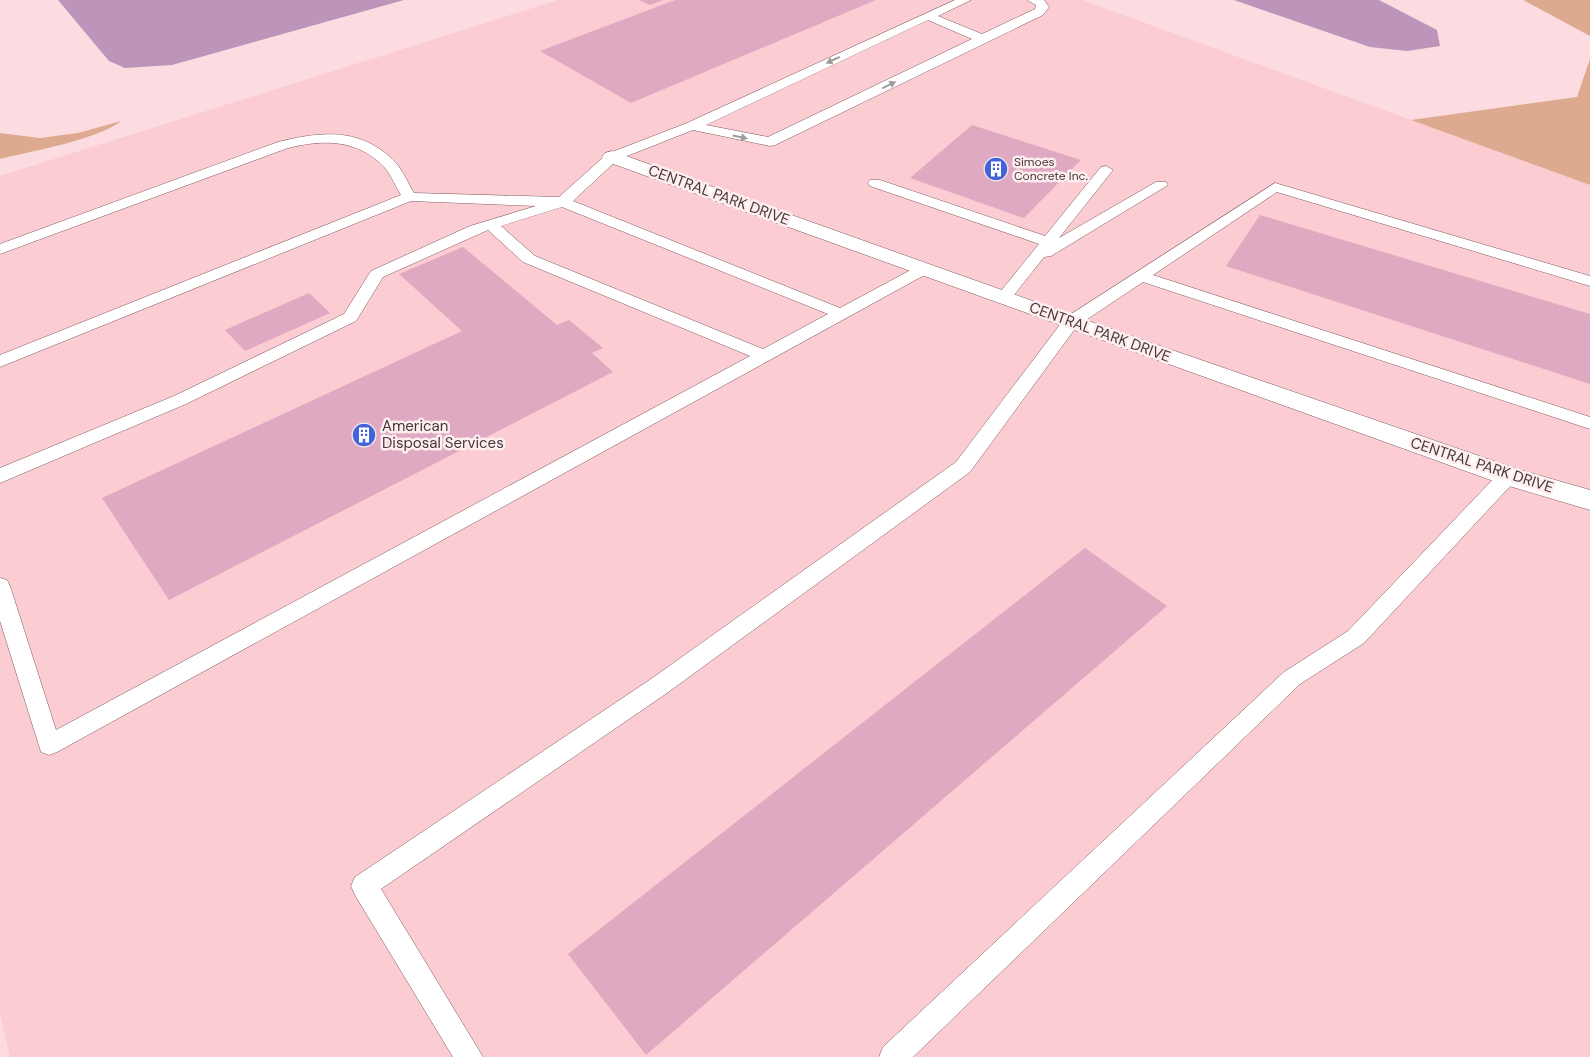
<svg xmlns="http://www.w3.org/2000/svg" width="1590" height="1057" viewBox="0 0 1590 1057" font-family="'DM Sans',sans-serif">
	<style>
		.built { fill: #fbccd2 }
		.forest { fill: #ddaa8f }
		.water { fill: #bd94ba }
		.building { fill: #dfa9c2 }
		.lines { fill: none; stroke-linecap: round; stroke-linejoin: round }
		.lane-casing { stroke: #7c5b60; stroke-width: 1 }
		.street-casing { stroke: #7c5b60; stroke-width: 1 }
		.lane { fill: #fff; fill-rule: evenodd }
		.street { fill: #fff; fill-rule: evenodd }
		.oneway { fill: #a29b9c }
		.labels { text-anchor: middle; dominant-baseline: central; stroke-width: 5; stroke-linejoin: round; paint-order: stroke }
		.far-poi-label { font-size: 12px; fill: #463739; stroke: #feeef0; text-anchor: start }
		.street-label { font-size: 15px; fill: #463739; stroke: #feeef0 }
		.poi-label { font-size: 15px; fill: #463739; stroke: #feeef0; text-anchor: start }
	</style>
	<rect width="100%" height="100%" fill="#fcdce0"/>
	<!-- built -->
	<path class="built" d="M558,0H1082L1590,185V1057H10L0,1013V176Z"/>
	<!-- forest -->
	<path class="forest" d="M1523,0H1590V36Z
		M1590,59V185L1411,120L1577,97Z
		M121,121C97,140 32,151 0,159V133L40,138L78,133Z"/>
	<!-- water -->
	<path class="water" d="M58,0H404L172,65L125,68L109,61Z
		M1234,0H1379L1437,30L1440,46L1407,51L1370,47Z"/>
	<!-- building -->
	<path class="building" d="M639,0H663L650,5Z
		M675,0H876L631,103L540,51Z
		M972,125L1081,160L1024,218L910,178Z
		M1260,215L1590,314V384L1226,266Z
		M463,247L557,325L569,320L603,348L592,353L613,372L169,600L102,498L462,331L399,274Z
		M309,293L330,313L245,351L225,330Z
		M1085,548L1167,606L646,1055L568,954Z"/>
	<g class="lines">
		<!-- lane casing -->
		<g class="lane-casing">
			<path id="lane" d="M955,0H971L938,16L982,34L1035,9L1036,5L1027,0H1044L1049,7L1043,15L775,145L770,146L693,130L617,160L573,201L840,308L918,266H930L932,269L930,272L57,752L49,755L41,752L0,621V578L7,580L10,586L56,730L750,356L523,262L488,230L383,277L356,321L186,404L0,483V468L174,396L344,314L371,271L470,226L536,206L411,201L0,367V355L401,195C396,187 391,175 385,168C358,139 324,139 288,148L0,254V244L278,142C322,131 362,127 396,163C403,171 408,183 414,193L559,197L607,154L687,123ZM928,20L972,39L768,137L706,125ZM562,207L828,314L763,349L535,256L501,226Z
				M1106,166L1113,170L1059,238L1156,182H1166L1168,185L1051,256L1044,257L1010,300L1004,302L996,297L1039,244L870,186L868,183L870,180H880L1045,236L1101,167Z
				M1275,183L1590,276V286L1277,192L1153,275L1590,417V429L1143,282L1077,326L970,472L667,693L381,889L483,1057H453L355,895L351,886L355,877L651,679L956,462L1065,318Z
				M1508,469L1515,471L1518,476L1515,481L1364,643L1300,684L913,1057H879L883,1047L1284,672L1348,631L1501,471Z"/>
		</g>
		<!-- street casing -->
		<g class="street-casing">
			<path id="street" d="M612,151L1114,330L1517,469L1590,490V510L1499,483L605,161L602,157L605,153Z"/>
		</g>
		<!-- lane -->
		<use href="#lane" class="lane"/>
		<!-- street -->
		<use href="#street" class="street"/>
	</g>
	<!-- one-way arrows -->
	<defs><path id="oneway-solid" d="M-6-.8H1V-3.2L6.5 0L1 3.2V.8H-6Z" transform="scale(1.25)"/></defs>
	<g class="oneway">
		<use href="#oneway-solid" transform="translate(833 60) rotate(155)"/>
		<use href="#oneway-solid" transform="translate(889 85) rotate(-26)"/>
		<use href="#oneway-solid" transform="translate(740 137) rotate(12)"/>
	</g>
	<!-- icons -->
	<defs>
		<g id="building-disc" transform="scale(1.25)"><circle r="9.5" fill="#4463d6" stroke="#feeef0"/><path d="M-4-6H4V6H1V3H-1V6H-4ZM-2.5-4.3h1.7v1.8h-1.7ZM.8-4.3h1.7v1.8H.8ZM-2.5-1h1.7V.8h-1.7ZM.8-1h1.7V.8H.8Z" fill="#fff"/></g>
	</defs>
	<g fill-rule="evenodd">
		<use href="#building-disc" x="996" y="169"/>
		<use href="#building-disc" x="364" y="435"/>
	</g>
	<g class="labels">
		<!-- far-poi labels -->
		<g class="far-poi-label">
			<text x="1014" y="162">Simoes<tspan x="1014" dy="14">Concrete Inc.</tspan></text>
		</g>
		<!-- street labels -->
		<g class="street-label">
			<text transform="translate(719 195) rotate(20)">CENTRAL PARK DRIVE</text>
			<text transform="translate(1100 332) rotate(20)">CENTRAL PARK DRIVE</text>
			<text transform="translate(1482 465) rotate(18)">CENTRAL PARK DRIVE</text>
		</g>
		<!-- poi labels -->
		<g class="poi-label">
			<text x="382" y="426">American<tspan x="382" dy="17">Disposal Services</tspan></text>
		</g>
	</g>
</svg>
